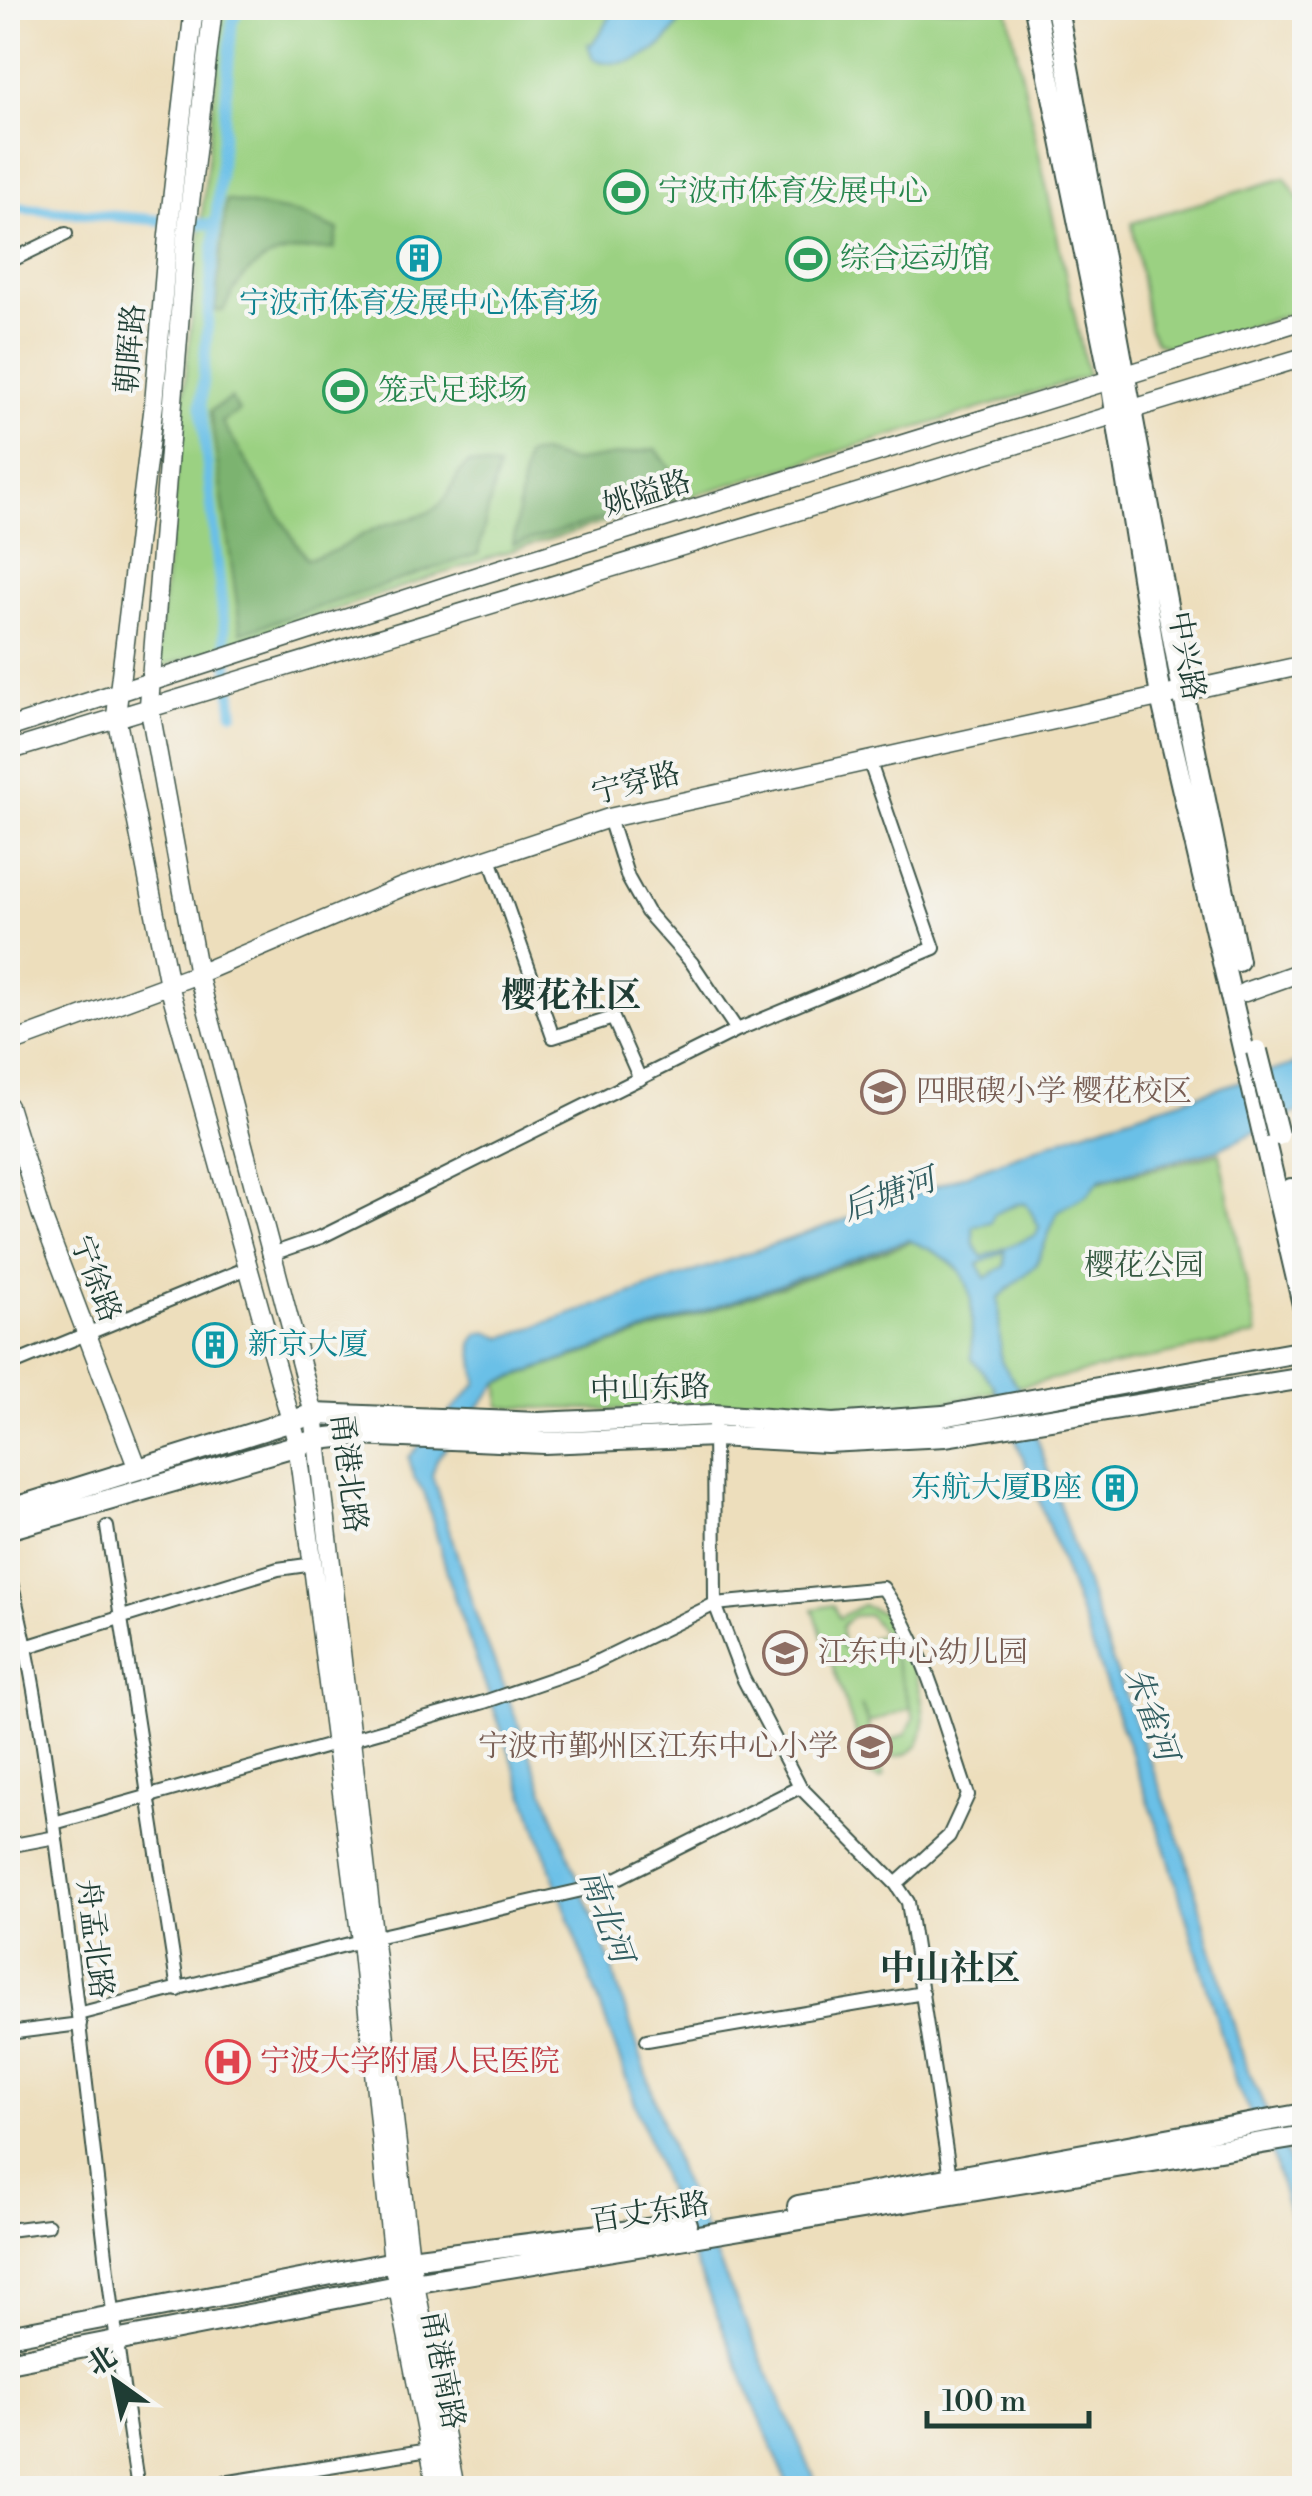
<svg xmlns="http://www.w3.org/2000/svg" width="1312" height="2496" viewBox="0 0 1312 2496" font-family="'Libre Bodoni','Noto Serif SC',serif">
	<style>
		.green { fill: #9bd182; stroke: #5d875b; stroke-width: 2.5; fill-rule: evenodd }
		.forest { fill: #7cb370; stroke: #4e7852; stroke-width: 2.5 }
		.water { fill: #6bc0e7; stroke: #457e8e; stroke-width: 2.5; fill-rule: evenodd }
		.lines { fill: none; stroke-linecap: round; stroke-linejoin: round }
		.canal { stroke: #6bc0e7; stroke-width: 11 }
		.street-casing { stroke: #3e5548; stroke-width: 16 }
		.secondary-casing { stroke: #3e5548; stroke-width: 21 }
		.primary-casing { stroke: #3e5548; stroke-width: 24 }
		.street { stroke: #fff; stroke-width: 12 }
		.secondary { stroke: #fff; stroke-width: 18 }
		.primary { stroke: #fff; stroke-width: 20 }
		.primary-bridge-casing { stroke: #3e5548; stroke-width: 24; stroke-linecap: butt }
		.primary-bridge { stroke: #fff; stroke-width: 20 }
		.labels { text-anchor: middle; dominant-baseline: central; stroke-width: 8; stroke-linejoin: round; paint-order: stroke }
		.leisure-label { font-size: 30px; fill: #27864d; stroke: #f6f6f2; text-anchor: start }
		.culture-label { font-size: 30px; fill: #0d838f; stroke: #f6f6f2 }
		.street-label { font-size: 30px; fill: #1f3d34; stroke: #f6f6f2 }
		.education-label { font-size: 30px; fill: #785e54; stroke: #f6f6f2; text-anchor: start }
		.park-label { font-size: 30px; fill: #385b44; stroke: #f6f6f2 }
		.health-label { font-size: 30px; fill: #be3a42; stroke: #f6f6f2; text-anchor: start }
		.water-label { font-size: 32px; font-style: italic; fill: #325e61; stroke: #f6f6f2 }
		.quarter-label { font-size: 35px; font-weight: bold; fill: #1f3d34; stroke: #f6f6f2 }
	</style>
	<rect width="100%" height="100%" fill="#f6f6f2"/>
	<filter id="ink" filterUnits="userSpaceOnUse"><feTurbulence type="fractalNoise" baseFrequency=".01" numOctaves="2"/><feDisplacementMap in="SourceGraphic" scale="20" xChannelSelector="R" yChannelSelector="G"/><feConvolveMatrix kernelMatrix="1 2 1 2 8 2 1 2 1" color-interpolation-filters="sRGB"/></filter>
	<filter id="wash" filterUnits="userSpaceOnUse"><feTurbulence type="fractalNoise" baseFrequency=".0048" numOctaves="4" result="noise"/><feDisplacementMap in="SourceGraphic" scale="40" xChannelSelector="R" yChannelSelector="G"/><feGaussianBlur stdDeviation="2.25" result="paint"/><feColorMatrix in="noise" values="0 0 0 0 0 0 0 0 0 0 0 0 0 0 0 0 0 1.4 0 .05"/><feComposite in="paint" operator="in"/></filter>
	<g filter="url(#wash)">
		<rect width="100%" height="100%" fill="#eddebc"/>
		<!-- green -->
		<path class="green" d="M223,8H1007L1088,376L507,552L156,669Z
			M1285,178L1304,206V310L1174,350L1156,342L1149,328L1132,223Z
			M1220,1153L1257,1335L937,1404L845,1415L500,1407L499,1383L897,1247L999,1206Z
			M833,1605L839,1618L862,1605L890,1616C911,1650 960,1772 877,1755L884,1776L880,1779L870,1775L813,1609ZM869,1615L884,1634L842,1648V1626L853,1616ZM893,1656L914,1718L906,1734L885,1742L870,1731L861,1705L869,1723L910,1708Z"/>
		<!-- forest -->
		<path class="forest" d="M226,200L300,214L338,230L334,249C277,249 249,255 223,311H215Z
			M231,398L239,411L222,422L306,559C346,552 355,534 385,525C404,519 421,519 437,507C453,495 453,474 469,463L498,468L478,554L241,633L210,411Z
			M656,449L689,494L513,545L526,455L541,453L571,462Z"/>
		<!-- water -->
		<path class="water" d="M616,8H657L679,23C661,54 628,71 593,59L588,44H592Z
			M1304,1061V1109L1217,1150L1100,1179L1088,1194L1058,1211L1036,1265L998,1298L1001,1361L1023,1396L1107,1647L1184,1852L1245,2063L1289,2161L1304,2233V2261L1272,2155L1237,2087L1165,1847L1030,1475L993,1384L972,1359C970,1291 983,1269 908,1240L499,1382L437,1459L432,1475L476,1615L607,1954L679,2172L819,2488H789L671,2203L457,1606L424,1492L413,1476L409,1457L477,1383L472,1343L478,1334L488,1332L502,1338L836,1223L1080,1132ZM1019,1203H1026L1039,1227L1036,1235L983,1257L974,1245L973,1226L991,1222L994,1214ZM1005,1251V1266L986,1278L978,1264Z"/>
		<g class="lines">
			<!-- canal -->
			<path class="canal" d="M8,207L215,225
				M233,712L201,405L232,23L239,8"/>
		</g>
	</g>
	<g filter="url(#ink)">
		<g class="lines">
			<!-- street casing -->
			<g class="street-casing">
				<path id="street" d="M8,262L66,234
					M489,856L553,1037L613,1018L640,1079
					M737,1030L934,948L869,760
					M269,1255L321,1237L737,1030L692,963L647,912L628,878L609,818
					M8,1366L245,1269
					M714,1415L715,1604L743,1678L800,1787L896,1884L908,1902L950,2177
					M107,1527L178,1990
					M8,1571C37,1678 49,1789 64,1900C89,2096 107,2293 138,2488
					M29,1646L278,1569L314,1564
					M54,1823L484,1702L586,1667L715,1604L883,1588C927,1651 943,1724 968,1795L949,1836L896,1884
					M8,1846L56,1837
					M78,2014L376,1937L604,1885L800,1787
					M8,2033L80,2024
					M647,2040L923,1993
					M8,2230L48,2225
					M192,2488L435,2449"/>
			</g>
			<!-- secondary casing -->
			<g class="secondary-casing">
				<path id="secondary" d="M194,8L168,235L154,404L116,716L169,985L297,1442L361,1941L393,2262L437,2488
					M213,8L186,237L149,705L198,974L314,1414L410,2259L455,2488
					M8,728L496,570L1304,320
					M8,751L1304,357
					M1245,992L1304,971
					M8,1044L198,974L402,887L609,818L1304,665
					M8,1106L42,1216L138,1469"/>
			</g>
			<!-- primary casing -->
			<g class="primary-casing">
				<path id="primary" d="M1035,8L1111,381L1161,697L1304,1309
					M1057,8L1183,692L1238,961
					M1291,1189L1304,1245
					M8,1510L314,1414L538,1423L714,1415L833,1424L943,1416L1304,1351
					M8,1529L319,1439L357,1435L544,1443L715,1436L827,1442L946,1436L1304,1378
					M798,2206L1304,2114
					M8,2336L410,2259L686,2224
					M8,2362L413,2283L1304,2136"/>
			</g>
			<!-- street -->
			<use href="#street" class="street"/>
			<!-- secondary -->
			<use href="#secondary" class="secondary"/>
			<!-- primary -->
			<use href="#primary" class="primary"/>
			<!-- primary-bridge casing -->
			<g class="primary-bridge-casing">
				<path id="primary-bridge" d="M1257,1051L1278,1135"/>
			</g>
			<!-- primary-bridge -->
			<use href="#primary-bridge" class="primary-bridge"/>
		</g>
	</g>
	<!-- icons -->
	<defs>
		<g id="stadium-ring" transform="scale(2.25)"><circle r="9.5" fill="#f6f6f2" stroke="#2e9e5b" stroke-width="1.5"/><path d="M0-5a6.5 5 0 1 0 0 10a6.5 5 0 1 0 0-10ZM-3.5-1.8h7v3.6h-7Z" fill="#2e9e5b"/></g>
		<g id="building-ring" transform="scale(2.25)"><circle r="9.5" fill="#f6f6f2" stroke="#0f9aa8" stroke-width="1.5"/><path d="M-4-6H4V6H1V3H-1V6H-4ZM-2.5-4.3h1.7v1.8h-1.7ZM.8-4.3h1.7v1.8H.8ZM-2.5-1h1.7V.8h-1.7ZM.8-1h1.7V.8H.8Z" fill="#0f9aa8"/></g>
		<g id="school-ring" transform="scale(2.25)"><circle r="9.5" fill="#f6f6f2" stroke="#8d6e63" stroke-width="1.5"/><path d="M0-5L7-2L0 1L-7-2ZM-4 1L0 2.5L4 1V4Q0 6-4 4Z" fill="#8d6e63"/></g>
		<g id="hospital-ring" transform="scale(2.25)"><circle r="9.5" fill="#f6f6f2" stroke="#e0444e" stroke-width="1.5"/><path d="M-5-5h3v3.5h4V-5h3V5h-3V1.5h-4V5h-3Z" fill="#e0444e"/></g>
	</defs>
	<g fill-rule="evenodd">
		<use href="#stadium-ring" x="626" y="192"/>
		<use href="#building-ring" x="419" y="258"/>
		<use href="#stadium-ring" x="808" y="259"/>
		<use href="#stadium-ring" x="345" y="391"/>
		<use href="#school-ring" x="883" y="1092"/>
		<use href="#building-ring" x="215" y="1345"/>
		<use href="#building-ring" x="1115" y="1488"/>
		<use href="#school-ring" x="785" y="1653"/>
		<use href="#school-ring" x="870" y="1747"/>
		<use href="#hospital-ring" x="228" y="2062"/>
	</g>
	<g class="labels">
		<!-- leisure labels -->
		<g class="leisure-label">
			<text x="658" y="192">宁波市体育发展中心</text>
			<text x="840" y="259">综合运动馆</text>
			<text x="378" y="391">笼式足球场</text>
		</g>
		<!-- culture labels -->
		<g class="culture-label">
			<text x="419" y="304">宁波市体育发展中心体育场</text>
			<text x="248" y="1345" text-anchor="start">新京大厦</text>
			<text x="1082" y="1488" text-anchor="end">东航大厦B座</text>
		</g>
		<!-- street labels -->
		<g class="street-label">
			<text transform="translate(131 349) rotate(-85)">朝晖路</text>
			<text transform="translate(647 494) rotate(-17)">姚隘路</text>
			<text transform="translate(1186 656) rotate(80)">中兴路</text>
			<text transform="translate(636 784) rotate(-14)">宁穿路</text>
			<text transform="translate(95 1279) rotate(69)">宁徐路</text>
			<text transform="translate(650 1389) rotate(-2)">中山东路</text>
			<text transform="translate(348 1473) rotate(83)">甬港北路</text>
			<text transform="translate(94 1939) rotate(83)">舟孟北路</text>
			<text transform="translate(650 2213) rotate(-9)">百丈东路</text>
			<text transform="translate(442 2370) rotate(79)">甬港南路</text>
		</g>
		<!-- education labels -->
		<g class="education-label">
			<text x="916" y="1092">四眼碶小学 樱花校区</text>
			<text x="818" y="1653">江东中心幼儿园</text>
			<text x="838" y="1747" text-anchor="end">宁波市鄞州区江东中心小学</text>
		</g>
		<!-- park labels -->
		<g class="park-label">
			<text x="1144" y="1266">樱花公园</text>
		</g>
		<!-- health labels -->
		<g class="health-label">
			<text x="260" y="2062">宁波大学附属人民医院</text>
		</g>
		<!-- water labels -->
		<g class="water-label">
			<text transform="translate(889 1195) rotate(-20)">后塘河</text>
			<text transform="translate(1151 1714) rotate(70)">朱雀河</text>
			<text transform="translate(606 1916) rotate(70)">南北河</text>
		</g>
		<!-- quarter labels -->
		<g class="quarter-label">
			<text x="571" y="996">樱花社区</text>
			<text x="950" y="1969">中山社区</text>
		</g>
	</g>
	<!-- margin -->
	<rect width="1312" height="2496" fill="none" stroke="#f6f6f2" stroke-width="40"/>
	<!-- north arrow -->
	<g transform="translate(115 2381) rotate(327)" stroke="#f6f6f2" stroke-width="8" paint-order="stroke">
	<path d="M0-8L18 38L0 25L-18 38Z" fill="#1f3d34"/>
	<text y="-15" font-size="28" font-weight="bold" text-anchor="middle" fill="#1f3d34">北</text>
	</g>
	<!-- scale -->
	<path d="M927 2411v15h162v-15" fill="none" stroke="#1f3d34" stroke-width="5"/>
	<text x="942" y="2411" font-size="30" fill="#1f3d34" stroke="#f6f6f2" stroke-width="8" paint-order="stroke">100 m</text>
</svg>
